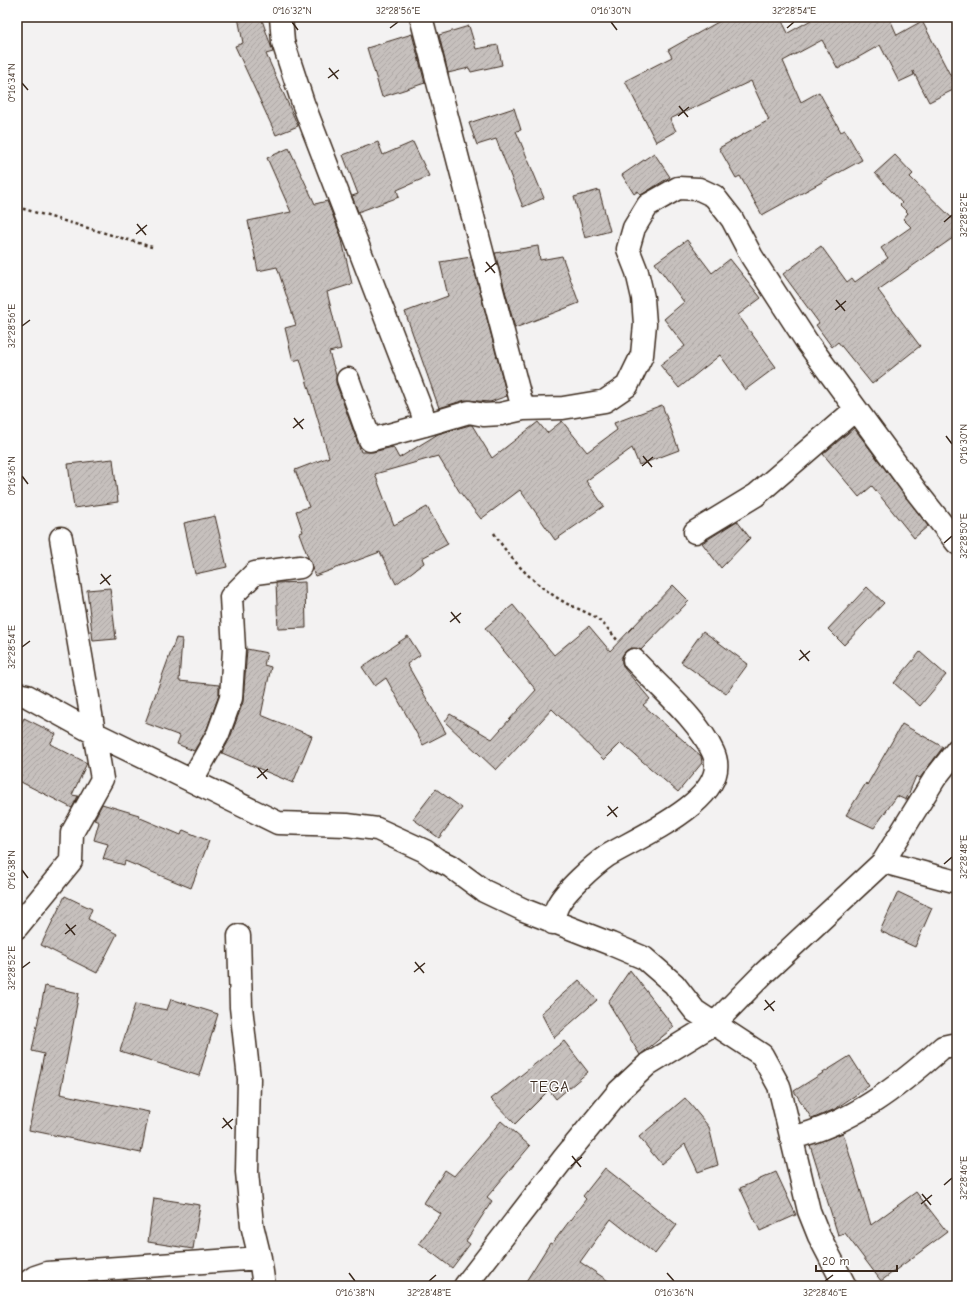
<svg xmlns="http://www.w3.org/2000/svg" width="974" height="1303" viewBox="0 0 974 1303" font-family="'Comic Neue',sans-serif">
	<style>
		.building { fill: url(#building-hatch); stroke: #3b2a1e }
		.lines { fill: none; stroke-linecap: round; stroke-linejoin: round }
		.minor-casing { stroke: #3b2a1e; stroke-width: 25 }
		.path { stroke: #3b2a1e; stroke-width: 2.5; stroke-dasharray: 3 3; stroke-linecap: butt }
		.minor { stroke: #fff; stroke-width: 22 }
		.ticks { fill: none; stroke: #3b2a1e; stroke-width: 1.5 }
		.labels { text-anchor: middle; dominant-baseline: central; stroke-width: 3; stroke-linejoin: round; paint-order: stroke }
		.quarter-label { font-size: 15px; letter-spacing: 1px; fill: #3b2a1e; stroke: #fff }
		.neatline { fill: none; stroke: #3b2a1e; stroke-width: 1.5 }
		.ticks-label { font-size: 10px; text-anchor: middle; fill: #3b2a1e }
	</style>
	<defs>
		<pattern id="building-hatch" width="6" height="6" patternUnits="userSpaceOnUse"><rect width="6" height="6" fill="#c6c0bd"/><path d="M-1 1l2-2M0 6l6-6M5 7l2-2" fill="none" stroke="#aba5a2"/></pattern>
	</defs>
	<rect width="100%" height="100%" fill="#f3f2f2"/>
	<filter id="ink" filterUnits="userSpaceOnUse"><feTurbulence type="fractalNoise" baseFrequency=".025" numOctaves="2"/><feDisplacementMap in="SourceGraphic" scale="8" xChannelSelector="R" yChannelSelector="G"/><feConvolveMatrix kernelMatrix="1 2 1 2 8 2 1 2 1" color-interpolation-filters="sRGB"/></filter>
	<g filter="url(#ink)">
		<!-- building -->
		<path class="building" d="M238,17H261L273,52L266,54L298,126L276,135L235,46L243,43Z
			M727,17H780L788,33L811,20L809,17H889L897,35L922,21L957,88L929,102L913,71L914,75L899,82L880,45L838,69L822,40L783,61L801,102L819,92L841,132L845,130L862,160L762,215L740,176L736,178L719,148L769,120L751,81L670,119L676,131L656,142L625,81L672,57L668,50Z
			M469,26L476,49L498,45L502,65L471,72L469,68L448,73L439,35Z
			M412,34L425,83L382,97L367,48Z
			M514,108L521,130L516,131L544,198L523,207L496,139L477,145L469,123Z
			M378,142L383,155L413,142L429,176L397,190L399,197L358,212L352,196L358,194L343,155Z
			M289,148L315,204L327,201L341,236L352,284L327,292L341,349L329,352L336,375V383L361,452H373L393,447L399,458L438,434L470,425H472L492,458L538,422L547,433L562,421L587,452L617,430L614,423L662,405L679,450L639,465L632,448L586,481L604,506L555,540L520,490L481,519L459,491L438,456L375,474L394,525L427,507L448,544L422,558L424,563L396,584L380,552L315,576L299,533L303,532L296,511L309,507L295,470L329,457L300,359L293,361L285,328L296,325L277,267L258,271L248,221L291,212L267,158Z
			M654,153L670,177L641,195L638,191L634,194L622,175Z
			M895,155L913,174L910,177L957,223V235L878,290L920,346L872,384L838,342L832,347L816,325L819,323L783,274L821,246L847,282L852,278L855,282L888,258L881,248L911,227L903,219L908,213L900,205L902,203L875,173Z
			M599,190L610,231L585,238L574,197Z
			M687,240L712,273L730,259L761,298L738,315L776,367L745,390L720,355L679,388L660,365L685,346L664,319L684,302L655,263Z
			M538,246L540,260L562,256L579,303L515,328L495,253Z
			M471,257L507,396L490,402L465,400L439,408L405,312L448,296L440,262Z
			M854,428L928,526L914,538L872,486L859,497L823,454Z
			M113,459L118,502L74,508L68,464Z
			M215,516L227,567L195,574L184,523Z
			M737,521L750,538L721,568L702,543Z
			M305,582L306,628L278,629L276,583Z
			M673,585L689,601L641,650L631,648L626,651L622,656V663L624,668L650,699L643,705L701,756L702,763L678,792L621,743L604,760L552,709L496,770L445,722L450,714L492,739L536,690L485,628L513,605L554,655L589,626L610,651Z
			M867,587L884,603L844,645L828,629Z
			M110,588L116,639L93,641L87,590Z
			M703,631L748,664L726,694L681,662Z
			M408,636L420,655L407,664L446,733L423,745L386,678L375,686L362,667Z
			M176,638L182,639L179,681L219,685V695L207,729L194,751L177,744L180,736L145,723Z
			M247,649L267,653L264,665L271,667L261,715L312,736L293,783L222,753L230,738L243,702Z
			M920,652L946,675L920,706L894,683Z
			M24,718L56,734L50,744L87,763L72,795L78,796L72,808L17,780V732Z
			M902,724L943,747L920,778L916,776L906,800L897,796L874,828L846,815L866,783L867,785Z
			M436,789L462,808L439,838L413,819Z
			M102,804L139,815L138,817L181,835L183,830L209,841L191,888L125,861L124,865L103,859L108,844L94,840L99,822L94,820Z
			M898,892L932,908L915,947L880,931Z
			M65,896L92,909L88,919L117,934L97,973L41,945Z
			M630,970L674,1027L640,1055L608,1002Z
			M579,980L597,1000L554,1038L541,1013Z
			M45,986L79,993L60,1094L149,1112L141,1153L29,1130L44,1054L32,1051Z
			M171,999L218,1014L199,1076L120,1051L135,1004L167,1010Z
			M564,1041L588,1072L556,1099L549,1090L515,1124L491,1099Z
			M850,1056L869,1086L835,1109L812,1119L794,1091Z
			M685,1098L709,1127L718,1165L698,1172L685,1144L661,1164L639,1137Z
			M501,1121L530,1146L487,1197L492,1201L466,1241L470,1244L452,1268L419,1243L441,1214L424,1203L445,1170L454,1176Z
			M843,1133L871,1225L916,1192L947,1232L881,1281L845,1233L838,1235L810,1145Z
			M605,1168L677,1225L655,1254L611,1219L580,1262L616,1286H523L550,1243L552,1244L586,1199L583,1196Z
			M776,1172L796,1215L760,1231L740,1188Z
			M154,1198L200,1205L193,1249L148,1242Z"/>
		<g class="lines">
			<!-- minor casing -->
			<g class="minor-casing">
				<path id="minor" d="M281,17L283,42L303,103L422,412L425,425L469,412L484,415L501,414L523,409
					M421,17L523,409L563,408L605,401L627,386L642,355L645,324L643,298L637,272L628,249L634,228L648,205L678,188L699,189L714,196L732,219L752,257L807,342L916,491L957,543
					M348,379L370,440L425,425
					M695,532L756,495L856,409
					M17,694L27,696L96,734L278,823L347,825L377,829L425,851L436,859L450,866L484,891L524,910L611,944L644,958L674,984L695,1011L762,1055L779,1086L809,1211L819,1236L845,1286
					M192,780L218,734L231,698L234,649L231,597L255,573L300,567
					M883,862L957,882
					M553,923C554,917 555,910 558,905C565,891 594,865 607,856C636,838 735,798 713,752C698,719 659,687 634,660
					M17,927L71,861L72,833L102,779L61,538
					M239,936L241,1007L249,1079L247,1172L252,1225L260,1258L264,1286
					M791,1138C851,1124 898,1087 943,1047L952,1045L957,1048
					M22,1286L35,1277L47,1273L260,1258
					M465,1286L564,1158L619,1091L648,1064L715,1023L764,973L883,862L935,778L957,750"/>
			</g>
			<!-- path -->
			<path class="path" d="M17,207L152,247
				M494,533C511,561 535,585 564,602C574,608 587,611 597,619C605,624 612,634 618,641"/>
			<!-- minor -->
			<use href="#minor" class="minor"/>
		</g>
	</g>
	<!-- ticks -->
	<path class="ticks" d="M292,22L298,30M611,22L617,30M390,28L398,22M787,28L794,22M329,68L338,79M328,78L339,70M22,83L28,90M679,106L688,117M678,116L689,107M944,222L952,215M137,224L146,235M136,234L147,225M486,262L495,273M485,272L496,263M836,300L845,311M835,310L846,301M22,326L30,320M294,418L303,429M293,428L304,419M946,436L952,444M643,456L652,467M642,466L653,457M22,476L28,484M944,543L952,536M101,574L110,585M100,584L111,575M451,612L460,623M450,622L461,613M22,647L30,641M800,650L809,661M799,660L810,651M258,768L267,779M257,778L268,769M608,806L617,817M607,816L618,807M944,864L952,857M22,870L28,878M66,924L75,935M65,934L76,925M415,962L424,973M22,968L30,962M414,972L425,963M765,1000L774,1011M764,1010L775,1001M223,1118L232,1129M222,1128L233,1119M572,1156L581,1167M571,1166L582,1157M944,1185L952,1178M922,1194L931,1205M921,1204L932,1195M349,1273L355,1281M667,1273L674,1281M429,1281L436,1275M825,1281L833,1275"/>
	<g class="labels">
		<!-- quarter labels -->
		<g class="quarter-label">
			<text x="550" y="1087">TEGA</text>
		</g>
	</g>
	<!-- margin -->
	<rect width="974" height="1303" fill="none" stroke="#fff" stroke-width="44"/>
	<!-- scale -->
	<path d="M816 1265v6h81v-6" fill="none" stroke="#3b2a1e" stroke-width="2"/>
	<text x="822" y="1265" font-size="12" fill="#3b2a1e" stroke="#ffffff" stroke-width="3" paint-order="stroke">20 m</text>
	<rect x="22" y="22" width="930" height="1259" class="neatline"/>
	<g class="ticks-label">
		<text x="292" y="14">0°16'32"N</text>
		<text x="398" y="14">32°28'56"E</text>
		<text x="611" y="14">0°16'30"N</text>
		<text x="794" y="14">32°28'54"E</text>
		<text transform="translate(11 83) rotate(-90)" y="4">0°16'34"N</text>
		<text transform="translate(963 215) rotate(-90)" y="4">32°28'52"E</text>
		<text transform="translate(11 326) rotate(-90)" y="4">32°28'56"E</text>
		<text transform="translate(963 444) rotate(-90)" y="4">0°16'30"N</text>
		<text transform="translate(11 476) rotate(-90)" y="4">0°16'36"N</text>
		<text transform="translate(963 536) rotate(-90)" y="4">32°28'50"E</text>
		<text transform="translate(11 647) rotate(-90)" y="4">32°28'54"E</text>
		<text transform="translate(963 857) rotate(-90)" y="4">32°28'48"E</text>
		<text transform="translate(11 870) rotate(-90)" y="4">0°16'38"N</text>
		<text transform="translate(11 968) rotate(-90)" y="4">32°28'52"E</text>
		<text transform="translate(963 1178) rotate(-90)" y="4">32°28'46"E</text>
		<text x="355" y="1296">0°16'38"N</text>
		<text x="429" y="1296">32°28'48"E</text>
		<text x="674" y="1296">0°16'36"N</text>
		<text x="825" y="1296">32°28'46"E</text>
	</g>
</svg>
